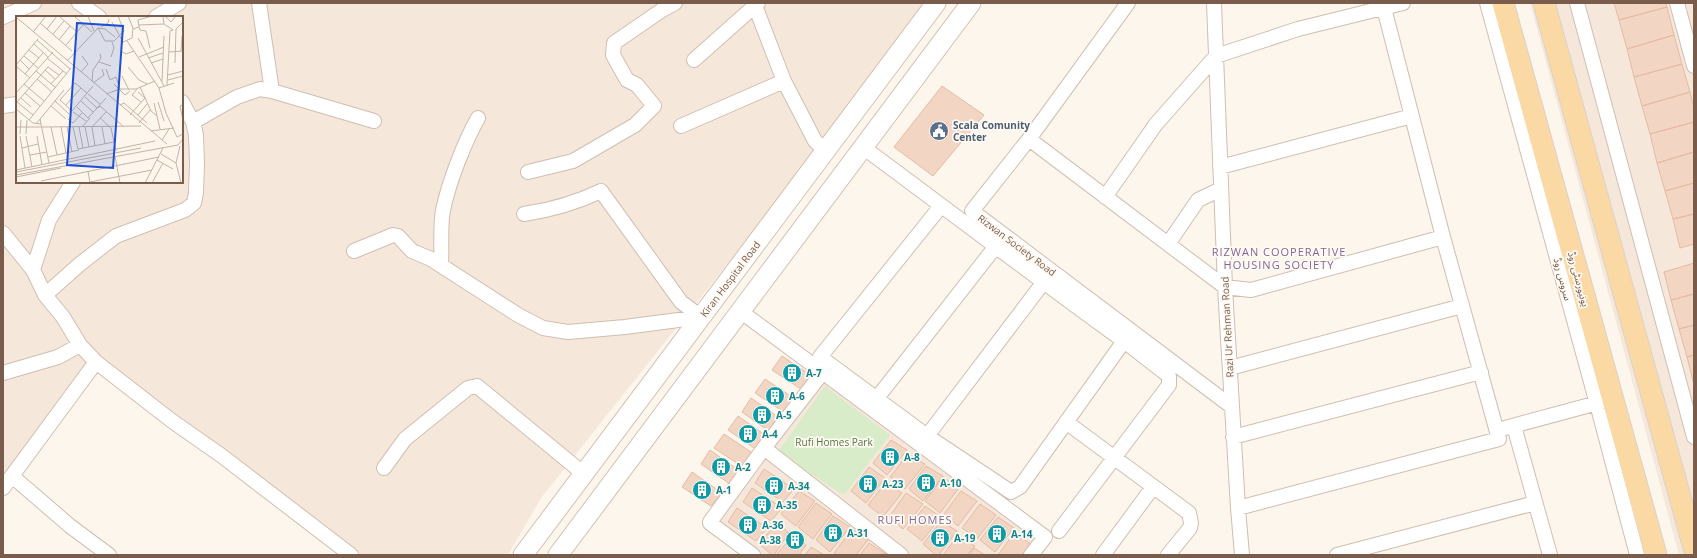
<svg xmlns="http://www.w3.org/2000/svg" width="1697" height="558" viewBox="0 0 1697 558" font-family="'Open Sans','Noto Sans Arabic',sans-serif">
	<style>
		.residential { fill: #f5e8da; fill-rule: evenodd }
		.green { fill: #d8ecc9 }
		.building { fill: #f3d5c3; stroke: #e6bba3 }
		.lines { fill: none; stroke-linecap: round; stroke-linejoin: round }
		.street-casing { stroke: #d1beb0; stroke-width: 16 }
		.secondary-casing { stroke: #d6c0b0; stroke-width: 21 }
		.primary-casing { stroke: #dad1cd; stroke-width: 23 }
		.street { stroke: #fff; stroke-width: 14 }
		.secondary { stroke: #fff; stroke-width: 19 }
		.primary { stroke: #fbd9a5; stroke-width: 21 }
		.labels { text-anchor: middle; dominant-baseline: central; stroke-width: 3.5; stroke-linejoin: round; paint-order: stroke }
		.service-label { font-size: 10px; font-weight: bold; fill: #4e5e75; stroke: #fffaf3; text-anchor: start }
		.street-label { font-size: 10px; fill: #7a5c4d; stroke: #fffaf3 }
		.culture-label { font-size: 10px; font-weight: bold; fill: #0d838f; stroke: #fffaf3; text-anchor: start }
		.park-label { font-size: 10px; fill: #537a41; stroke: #fffaf3 }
		.neighbourhood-label { font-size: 11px; letter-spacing: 1px; fill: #846695; stroke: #fffaf3 }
		.inset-road { fill: none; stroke: #c5b3a7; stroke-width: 1 }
		.view { fill: #1d4ed8; fill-opacity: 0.15; stroke: #1d4ed8; stroke-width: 2 }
		.inset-edge { fill: none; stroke: #7a5c4d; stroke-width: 2 }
	</style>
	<rect width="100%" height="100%" fill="#fdf6ec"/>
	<!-- residential -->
	<path class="residential" d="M3,3H935L541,498L508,555H351L97,362L3,483ZM17,17H182V182H17Z
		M1530,3H1694V555H1679Z
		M823,372L1045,538L1031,555H753L710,523Z"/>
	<!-- green -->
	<path class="green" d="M825,386L890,435L845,494L840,493L778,452Z"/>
	<!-- building -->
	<path class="building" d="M1614,3H1666L1667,7L1619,20Z
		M1667,7L1674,35L1627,49L1619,20Z
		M1674,35L1682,64L1634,77L1627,49Z
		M1682,64L1690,92L1642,106L1634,77Z
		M942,86L984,115L933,176L894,147Z
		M1690,92L1694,108V122L1650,134L1642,106Z
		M1694,122V152L1657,163L1650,134Z
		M1694,152V183L1665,191L1657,163Z
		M1694,183V214L1673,219L1665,191Z
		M1694,214V244L1680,248L1673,219Z
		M1694,263V294L1671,300L1664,272Z
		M1694,294V325L1679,329L1671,300Z
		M1694,325V355L1687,357L1679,329Z
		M1694,355V385L1687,357Z
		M782,356L812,376L801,389L772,370Z
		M765,379L795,399L784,412L755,393Z
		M751,398L781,419L770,432L742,412Z
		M738,416L768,437L757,450L728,430Z
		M724,434L754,454L743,467L714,448Z
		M891,440L907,450L887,475L873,463Z
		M710,450L740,471L730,484L701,464Z
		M908,454L925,464L905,489L890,477Z
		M926,466L943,476L923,501L909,489Z
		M869,467L885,478L866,503L851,491Z
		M764,469L794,489L783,502L755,483Z
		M692,472L722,493L711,506L682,487Z
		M943,477L959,488L940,513L925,501Z
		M886,482L902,493L883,517L868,505Z
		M752,488L782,508L771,521L743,502Z
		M799,491L815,501L796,526L781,514Z
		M961,491L977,501L958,526L944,514Z
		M906,493L923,504L903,529L889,517Z
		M816,503L832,514L813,539L798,527Z
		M980,504L996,515L977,539L962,528Z
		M925,506L941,517L922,541L907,529Z
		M737,508L767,528L756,541L728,522Z
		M833,516L850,527L830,552L816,540Z
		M998,517L1014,528L995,552L980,540Z
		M941,521L957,531L939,555H936L923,544Z
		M777,522L789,533L774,555H772L759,544Z
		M852,529L868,540L856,555H837L834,553Z
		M1014,533L1031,544L1022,555H998Z
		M794,534L806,545L799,555H776Z
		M958,535L975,546L967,555H943Z
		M869,543L886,554L860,555Z
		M811,547L824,555H805Z
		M974,548L985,555H969Z"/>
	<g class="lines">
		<!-- street casing -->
		<g class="street-casing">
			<path id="street" d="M79,3L99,17
				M259,3L272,91
				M754,3L784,81L815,141L826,151
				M1128,3L1029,139L972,211L1231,406
				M1214,3L1225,287L1238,508L1242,555
				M1487,3L1597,404L1637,555
				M1577,3L1694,437
				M1677,3L1694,66
				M3,17L34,3
				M156,17L179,3
				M694,60L758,3
				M3,106L17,104
				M193,122L237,97L260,89L272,91L374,121
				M681,126L784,81
				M1029,139L1225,287L1251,290L1443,237
				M864,148C951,212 1036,278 1124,341L1020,487L1011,492L927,436L820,357L941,206
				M1220,167L1412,116
				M528,172L573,161L635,125L654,106L637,85L627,80L613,55L614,43L662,10L675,3
				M73,182L49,220L33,270L45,295L63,317L80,345L96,362L172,421L222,456L351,555
				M1105,197L1156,124L1216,56L1298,29L1403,3
				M524,214C551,210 576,203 601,191L681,302L701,317
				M3,233L33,270
				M1168,244L1198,200L1221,189
				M354,251L393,235L398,236L412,251L431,259L518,315L543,328L568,332L625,327L701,317
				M441,265C442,249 440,225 443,210C449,182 464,143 478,118
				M45,295L80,264L116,236L185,210L194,203L196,193L197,163L196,135L193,122L182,102
				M740,311L1045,537L1031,555
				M1230,368L1462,306
				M3,373L58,357L80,345
				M877,398L996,246
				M1066,422L1189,513L1191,523L1190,528L1168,555
				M1514,426L1550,555
				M1505,428L1605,401
				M927,436L1043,283
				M1233,437L1481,372
				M764,448L901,555
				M384,468L405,439L468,388L477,386L584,474
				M12,476L70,526L109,555
				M3,488L96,362
				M1238,508L1499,439L1443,237L1384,8
				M1059,531L1169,385V376L1124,341
				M753,555L710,523V522L764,448L823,372
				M1103,555L1153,487
				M1337,555L1535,503"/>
		</g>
		<!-- secondary casing -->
		<g class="secondary-casing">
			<path id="secondary" d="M523,555L936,3
				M558,555L971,3"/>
		</g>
		<!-- primary casing -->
		<g class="primary-casing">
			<path id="primary" d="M1503,3L1656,555
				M1544,3L1694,548"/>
		</g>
		<!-- street -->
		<use href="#street" class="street"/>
		<!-- secondary -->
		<use href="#secondary" class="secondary"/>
		<!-- primary -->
		<use href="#primary" class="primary"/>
	</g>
	<!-- icons -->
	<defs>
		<g id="civic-disc" transform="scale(1)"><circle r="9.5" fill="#5c6f8a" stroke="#fffaf3"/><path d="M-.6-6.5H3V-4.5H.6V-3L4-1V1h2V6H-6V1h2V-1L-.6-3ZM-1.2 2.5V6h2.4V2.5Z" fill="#fff"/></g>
		<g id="building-disc" transform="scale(1)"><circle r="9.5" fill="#0f9aa8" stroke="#fffaf3"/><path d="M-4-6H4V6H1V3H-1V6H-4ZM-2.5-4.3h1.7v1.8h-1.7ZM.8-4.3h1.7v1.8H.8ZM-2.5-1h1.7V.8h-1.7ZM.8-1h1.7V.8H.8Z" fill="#fff"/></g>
	</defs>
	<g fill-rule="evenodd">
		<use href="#civic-disc" x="939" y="131"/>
		<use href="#building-disc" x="792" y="373"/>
		<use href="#building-disc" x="775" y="396"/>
		<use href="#building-disc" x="762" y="415"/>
		<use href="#building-disc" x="748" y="434"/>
		<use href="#building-disc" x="890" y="457"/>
		<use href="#building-disc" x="721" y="467"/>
		<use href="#building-disc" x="926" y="483"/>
		<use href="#building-disc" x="868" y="484"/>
		<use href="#building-disc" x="774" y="486"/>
		<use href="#building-disc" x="702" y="490"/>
		<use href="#building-disc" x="762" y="505"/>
		<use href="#building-disc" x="748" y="525"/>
		<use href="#building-disc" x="833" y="533"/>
		<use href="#building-disc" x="997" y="534"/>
		<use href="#building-disc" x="940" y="538"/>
		<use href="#building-disc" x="795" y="540"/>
	</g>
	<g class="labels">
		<!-- service labels -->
		<g class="service-label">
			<text x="953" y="125">Scala Comunity<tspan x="953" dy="12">Center</tspan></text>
		</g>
		<!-- street labels -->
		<g class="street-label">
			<text transform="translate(1017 245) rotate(37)">Rizwan Society Road</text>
			<text transform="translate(730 279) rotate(-53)">Kiran Hospital Road</text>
			<text transform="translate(1563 279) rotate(75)">سروس روڈ</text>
			<text transform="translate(1579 279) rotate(75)">یونیورسٹی روڈ</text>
			<text transform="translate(1227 327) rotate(-93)">Razi Ur Rehman Road</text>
		</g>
		<!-- culture labels -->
		<g class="culture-label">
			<text x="806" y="373">A-7</text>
			<text x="789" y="396">A-6</text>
			<text x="776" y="415">A-5</text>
			<text x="762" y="434">A-4</text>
			<text x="904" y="457">A-8</text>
			<text x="735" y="467">A-2</text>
			<text x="940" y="483">A-10</text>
			<text x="882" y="484">A-23</text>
			<text x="788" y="486">A-34</text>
			<text x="716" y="490">A-1</text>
			<text x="776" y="505">A-35</text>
			<text x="762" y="525">A-36</text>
			<text x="847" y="533">A-31</text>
			<text x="1011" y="534">A-14</text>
			<text x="954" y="538">A-19</text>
			<text x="781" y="540" text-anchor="end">A-38</text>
		</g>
		<!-- park labels -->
		<g class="park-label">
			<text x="834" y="442">Rufi Homes Park</text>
		</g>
		<!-- neighbourhood labels -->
		<g class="neighbourhood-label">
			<text x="1279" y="251">RIZWAN COOPERATIVE<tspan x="1279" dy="13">HOUSING SOCIETY</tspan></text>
			<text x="915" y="519">RUFI HOMES</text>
		</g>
	</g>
	<!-- overview -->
	<g transform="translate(16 16)">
		<rect width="167" height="167" fill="#fdf6ec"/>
		<path class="inset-road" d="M43,0L61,16M58,0L76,16M72,0L78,15M147,0L148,8L157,14M149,0L155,6L160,0M0,1L151,128M96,6L107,26L116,22L117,12L112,0M24,7L56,35M123,9L148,8M85,11L92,7L93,3M123,11L124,14L130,15L134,32M82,12L89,25H98L108,15L102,0M31,13L41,0M117,13L123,11L122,4L136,0M17,16L30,0M37,18L48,5M122,22L148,70M21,24L54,53M43,24L54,10M111,25L143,72L150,97L161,121L167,118M18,28L32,41M50,29L67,9M13,34L23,42M105,35L110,38L118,35M165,35L166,20M153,36L167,35M8,40L22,52M95,41L98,32L96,26M123,41L148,31M31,42L51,58M132,42L147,37M4,44L13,53M51,45L82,12L89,13L99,21M83,46L95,50M135,47L147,43M159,47L160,13L167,6M0,49L22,23M0,50L14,62M112,51L123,64L131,68M90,53L94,64L100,61L104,73M29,54L39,63M20,55L40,72M65,56L72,48L66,40M9,58L27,37M152,59L167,55M106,60L113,74M21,63L36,76M152,64L167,60M76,65L77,54L85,42L84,38M146,65L148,20M77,67L88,59L86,53M8,68L28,85M35,68L47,55M98,68L109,79L114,75M151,69L154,15L157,14M124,71L135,95L141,100M143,72L158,67M121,73L116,79L125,86M0,77L37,36M9,77L24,90M71,77L59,67L44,84L56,95L71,77L77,70M72,78L84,88M90,78L104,73H120L139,65M69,81L81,92M5,82L15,91M39,85L53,98M65,85L77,96M1,86L17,99M142,86L148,105M0,87L32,51L43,59M138,87L144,113M50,89L65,72M104,89L108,87L131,107M167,89L164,90L167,104M35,90L50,103M61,91L72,102L90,82M82,92L84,90L108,111M0,93L17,107L25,108M57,96L70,105M114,99L129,82L122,76M122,99L131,88M84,102L95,112L100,135M24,103L33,147M52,103L57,107L66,97M13,104L55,52M123,107L134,94M20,108L48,74M0,111H26M26,111L125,110M35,111L41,139M45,111L50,137M51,111L56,136M57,111L62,133L98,126M63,111L67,132M66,111L74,102M69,111L73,131M86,111L89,128M135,115L158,112M4,118L5,104M10,118L11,104M4,120L9,152M10,120L16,151M21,120L26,149M146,124L153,113M79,130L76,111L90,96M164,130L160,147L165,167M6,132L22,128M145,138L160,147M14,139L31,136M99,140L104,167M32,141L63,134M141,144L157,153M0,154L139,125M72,155L74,167M0,156L125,132M0,159L162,129L167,123M0,161L45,152M25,165L143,141M74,166L136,154M129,167L147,132M136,167L147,147"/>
		<path class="view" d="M61,7L107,10L97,152L51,149Z"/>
		<rect width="167" height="167" class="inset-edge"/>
	</g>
	<!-- border -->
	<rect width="1697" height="558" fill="none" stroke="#7a5c4d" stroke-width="8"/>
</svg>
